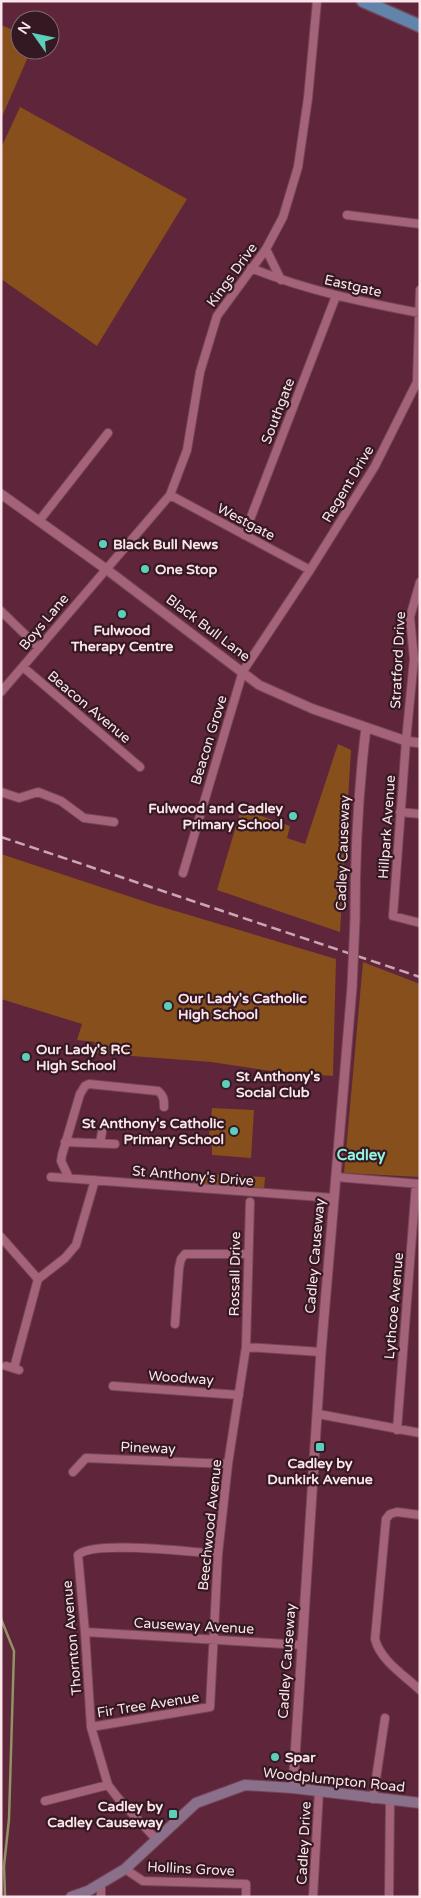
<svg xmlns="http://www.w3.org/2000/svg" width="421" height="1898" viewBox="0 0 421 1898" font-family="'Varela Round',sans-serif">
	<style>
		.green { fill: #864f1c }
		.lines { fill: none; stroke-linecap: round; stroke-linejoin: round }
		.stream { stroke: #909365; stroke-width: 2.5 }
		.minor-casing { stroke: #754659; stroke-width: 10 }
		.tertiary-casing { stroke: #754659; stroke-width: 11 }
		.secondary-casing { stroke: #754659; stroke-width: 12 }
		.trunk-casing { stroke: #754659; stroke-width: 15 }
		.minor { stroke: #a46378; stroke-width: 8 }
		.tertiary { stroke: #a46378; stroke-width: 9 }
		.secondary { stroke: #8a708b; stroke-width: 10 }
		.trunk { stroke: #6084aa; stroke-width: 12 }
		.rail { stroke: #c9a7b2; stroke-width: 2.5; stroke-dasharray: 10 5; stroke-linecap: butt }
		.tertiary-bridge-casing { stroke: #754659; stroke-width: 11; stroke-linecap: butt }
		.tertiary-bridge { stroke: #a46378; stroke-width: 9 }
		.poi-dot { fill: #5dceb9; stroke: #341922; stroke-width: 2 }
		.labels { text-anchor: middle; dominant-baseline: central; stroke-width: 4.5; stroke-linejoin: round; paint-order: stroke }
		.street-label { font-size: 14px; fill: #fbe4ea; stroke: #341922 }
		.poi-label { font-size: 14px; font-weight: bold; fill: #fbe4ea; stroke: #341922; text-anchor: start }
		.neighbourhood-label { font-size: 15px; font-weight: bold; fill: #91f6e2; stroke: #341922 }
	</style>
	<rect width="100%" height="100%" fill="#5f253a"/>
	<!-- green -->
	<path class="green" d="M1,25L20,33V50H31L1,119Z
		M20,107L187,199L97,346L1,279V148Z
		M338,744L351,750L340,932L217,890L241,809L290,826L287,838L305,844Z
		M1,854L152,904L336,959L333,1076L270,1071L211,1062L92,1053L95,1042L77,1040L82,1024L1,999Z
		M363,962L420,984V1177L344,1173Z
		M212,1108L254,1110L251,1158L212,1155V1146H208Z
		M193,1173L265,1177L264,1190L191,1183Z"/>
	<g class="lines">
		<!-- stream -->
		<path class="stream" d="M1,1619L14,1651L9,1819L4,1866L5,1896"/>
		<!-- minor casing -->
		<g class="minor-casing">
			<path id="minor" d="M347,215L420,224
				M266,249L281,280
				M251,268C305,290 362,302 420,313
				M170,495L310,570
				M39,521L108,433
				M244,535L336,296
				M420,582L410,617L414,659L406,741L393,916L420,923
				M1,611L39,648
				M23,667L140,767
				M1,692L170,495L187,450L200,372L217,316L266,249L283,217L298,167L308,98L317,1
				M1,792L19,798L38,792L61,801L84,818L114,822
				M400,812L420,814
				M183,873L243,671L310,570L375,466L417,382L420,290
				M65,1142L115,1144
				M100,1143L102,1132
				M51,1177L334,1198
				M336,1177L420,1184
				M69,1178L61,1161L62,1155L80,1094L85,1086L89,1084L158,1091C164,1096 164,1100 164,1107
				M1,1237L38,1279
				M175,1324L179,1268L181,1259L185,1254H248
				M246,1347L321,1352
				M6,1366L19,1370
				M14,1368L38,1279L65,1258L76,1245L95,1180
				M113,1386L239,1395
				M318,1414L420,1433
				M397,1430L416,1184
				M73,1472L86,1458L228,1464
				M420,1515L397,1512L390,1514L386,1519L375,1639C380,1660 404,1675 420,1690
				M85,1632L302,1645
				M91,1727L210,1707L218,1554L228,1464L246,1347L250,1202
				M373,1799L385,1718
				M45,1801L108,1785
				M157,1840L118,1798L108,1785L91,1727L85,1632L78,1555C92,1540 194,1552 218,1554
				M125,1869L143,1881L246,1884V1897
				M101,1897V1883
				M313,1897L319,1791
				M389,1897L390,1801"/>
		</g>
		<!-- tertiary casing -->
		<g class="tertiary-casing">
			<path id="tertiary" d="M1,494L106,569L259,685L313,709L406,741L420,743
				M355,920C355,856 358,792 366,728
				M293,1788L321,1352L352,987"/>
		</g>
		<!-- secondary casing -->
		<g class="secondary-casing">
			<path id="secondary" d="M71,1897L88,1891L125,1869L196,1803L245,1785L293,1788L420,1803"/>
		</g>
		<!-- trunk casing -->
		<g class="trunk-casing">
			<path id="trunk" d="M363,1L420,26"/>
		</g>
		<!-- minor -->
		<use href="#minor" class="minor"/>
		<!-- tertiary -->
		<use href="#tertiary" class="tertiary"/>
		<!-- secondary -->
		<use href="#secondary" class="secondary"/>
		<!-- trunk -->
		<use href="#trunk" class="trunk"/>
		<!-- rail -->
		<path class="rail" d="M1,837L420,977"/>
		<!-- tertiary-bridge casing -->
		<g class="tertiary-bridge-casing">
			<path id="tertiary-bridge" d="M352,987L355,920"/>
		</g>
		<!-- tertiary-bridge -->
		<use href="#tertiary-bridge" class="tertiary-bridge"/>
	</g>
	<!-- markers -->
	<g class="poi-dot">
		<circle cx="103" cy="544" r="5"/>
		<circle cx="145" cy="569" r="5"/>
		<circle cx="122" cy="614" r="5"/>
		<circle cx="293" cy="816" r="5"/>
		<circle cx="168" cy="1006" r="5"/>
		<circle cx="26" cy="1057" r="5"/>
		<circle cx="226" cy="1084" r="5"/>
		<circle cx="234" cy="1131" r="5"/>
		<rect x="315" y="1442" width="10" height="10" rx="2.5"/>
		<circle cx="275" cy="1757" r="5"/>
		<rect x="168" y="1809" width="10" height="10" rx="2.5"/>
	</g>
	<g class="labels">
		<!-- street labels -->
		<g class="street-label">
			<text transform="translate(232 275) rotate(-54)">Kings Drive</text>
			<text transform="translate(353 286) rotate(13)">Eastgate</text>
			<text transform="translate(278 411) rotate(-69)">Southgate</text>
			<text transform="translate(348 484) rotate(-59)">Regent Drive</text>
			<text transform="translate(246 522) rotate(28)">Westgate</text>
			<text transform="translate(44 622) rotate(-50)">Boys Lane</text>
			<text transform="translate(208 628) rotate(37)">Black Bull Lane</text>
			<text transform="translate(398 660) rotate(-87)">Stratford Drive</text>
			<text transform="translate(89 707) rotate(40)">Beacon Avenue</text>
			<text transform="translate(209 740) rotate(-73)">Beacon Grove</text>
			<text transform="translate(387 827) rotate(-86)">Hillpark Avenue</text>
			<text transform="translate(343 853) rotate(-88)">Cadley Causeway</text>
			<text transform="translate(193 1176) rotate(5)">St Anthony's Drive</text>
			<text transform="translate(315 1256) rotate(-85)">Cadley Causeway</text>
			<text transform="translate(235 1274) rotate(-89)">Rossall Drive</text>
			<text transform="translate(394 1306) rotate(-85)">Lythcoe Avenue</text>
			<text transform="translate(181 1378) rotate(4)">Woodway</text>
			<text transform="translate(148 1448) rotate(2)">Pineway</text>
			<text transform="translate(210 1525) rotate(-84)">Beechwood Avenue</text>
			<text transform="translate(194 1626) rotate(3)">Causeway Avenue</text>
			<text transform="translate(72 1638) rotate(-95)">Thornton Avenue</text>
			<text transform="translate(287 1661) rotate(-86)">Cadley Causeway</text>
			<text transform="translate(148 1705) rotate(-9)">Fir Tree Avenue</text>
			<text transform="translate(334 1780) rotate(6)">Woodplumpton Road</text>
			<text transform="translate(304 1843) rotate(-87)">Cadley Drive</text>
			<text transform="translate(191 1869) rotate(3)">Hollins Grove</text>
		</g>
		<!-- poi labels -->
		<g class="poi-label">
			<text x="113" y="544">Black Bull News</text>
			<text x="155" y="569">One Stop</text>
			<text x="122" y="630" text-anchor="middle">Fulwood<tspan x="122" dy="16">Therapy Centre</tspan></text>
			<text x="283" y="808" text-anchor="end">Fulwood and Cadley<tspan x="283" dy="16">Primary School</tspan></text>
			<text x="178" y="998">Our Lady's Catholic<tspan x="178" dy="16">High School</tspan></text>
			<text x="36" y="1049">Our Lady's RC<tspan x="36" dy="16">High School</tspan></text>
			<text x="236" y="1076">St Anthony's<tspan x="236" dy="16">Social Club</tspan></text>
			<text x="224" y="1123" text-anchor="end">St Anthony's Catholic<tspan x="224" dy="16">Primary School</tspan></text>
			<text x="320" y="1463" text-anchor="middle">Cadley by<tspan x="320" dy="16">Dunkirk Avenue</tspan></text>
			<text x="285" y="1757">Spar</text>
			<text x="163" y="1806" text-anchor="end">Cadley by<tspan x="163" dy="16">Cadley Causeway</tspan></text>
		</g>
		<!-- neighbourhood labels -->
		<g class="neighbourhood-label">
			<text x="361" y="1155">Cadley</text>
		</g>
	</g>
	<!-- border -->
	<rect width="421" height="1898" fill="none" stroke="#fbe4ea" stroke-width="5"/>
	<!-- north arrow -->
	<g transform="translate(35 35) rotate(303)"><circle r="24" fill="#341922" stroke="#846a72"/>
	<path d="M0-4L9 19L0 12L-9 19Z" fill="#5dceb9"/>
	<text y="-8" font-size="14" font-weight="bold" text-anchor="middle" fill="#fbe4ea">N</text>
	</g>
</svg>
